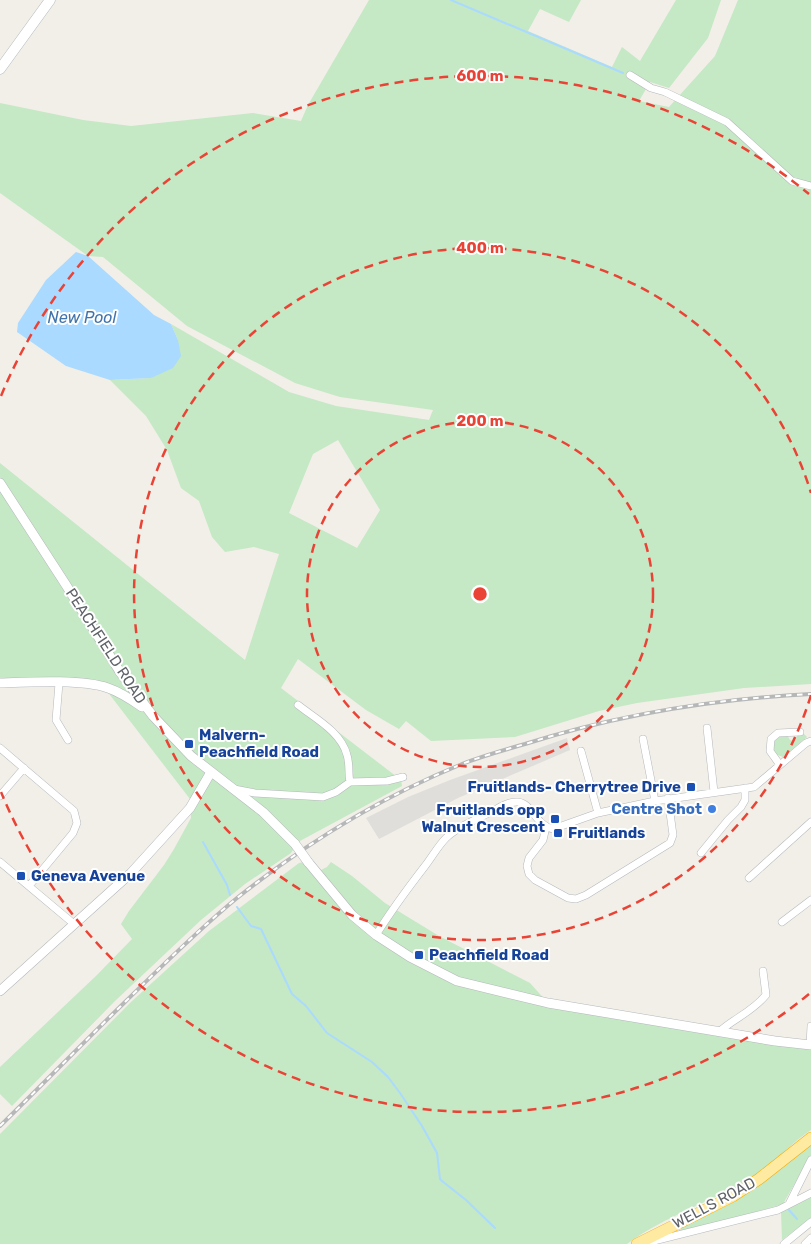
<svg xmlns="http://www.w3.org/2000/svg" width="811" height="1244" viewBox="0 0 811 1244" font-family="Rubik,sans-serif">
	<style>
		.industrial { fill: #e0deda }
		.green { fill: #c5e8c5; fill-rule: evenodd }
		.water { fill: #aadaff }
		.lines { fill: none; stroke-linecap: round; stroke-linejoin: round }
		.stream { stroke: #aadaff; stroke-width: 2 }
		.minor-casing { stroke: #b5b8bc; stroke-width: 8 }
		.tertiary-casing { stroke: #b5b8bc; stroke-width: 10 }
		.secondary-casing { stroke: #b6babf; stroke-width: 11 }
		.trunk-casing { stroke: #f9ab00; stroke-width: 12 }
		.minor { stroke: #fff; stroke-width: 7 }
		.tertiary { stroke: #fff; stroke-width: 9 }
		.secondary { stroke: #fff; stroke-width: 10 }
		.trunk { stroke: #feeaa1; stroke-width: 11 }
		.rail-casing { stroke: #b6b7b8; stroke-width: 4 }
		.rail { stroke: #fff; stroke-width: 2; stroke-dasharray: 5.5; stroke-linecap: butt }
		.tertiary-bridge-casing { stroke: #b5b8bc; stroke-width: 10; stroke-linecap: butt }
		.tertiary-bridge { stroke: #fff; stroke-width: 9 }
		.ring { fill: none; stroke: #ea4335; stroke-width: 2.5; stroke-dasharray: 9 6 }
		.transit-dot { fill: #1a4fb4; stroke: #fff; stroke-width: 2 }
		.shop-dot { fill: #3f7fe0; stroke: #fff; stroke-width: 2 }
		.labels { text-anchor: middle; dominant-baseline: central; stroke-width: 4; stroke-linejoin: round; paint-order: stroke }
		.street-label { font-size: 15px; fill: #5f6368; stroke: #fff }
		.transit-label { font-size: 15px; font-weight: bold; fill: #164399; stroke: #fff; text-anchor: start }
		.shop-label { font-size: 15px; font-weight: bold; fill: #366cbe; stroke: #fff; text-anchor: end }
		.water-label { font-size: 16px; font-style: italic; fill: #4174aa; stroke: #fff }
		.centre { fill: #ea4335; stroke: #fff; stroke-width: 2.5 }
		.ring-label { font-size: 15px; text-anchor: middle; font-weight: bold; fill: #ea4335; stroke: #fff; stroke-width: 4; stroke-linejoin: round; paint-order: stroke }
	</style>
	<rect width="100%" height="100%" fill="#f1efe8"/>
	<!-- industrial -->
	<path class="industrial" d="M567,738L570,750L458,798L379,839L366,818L408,797L450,780Z"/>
	<!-- green -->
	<path class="green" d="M369,0H581L569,22L540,9L528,31L612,67L622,47L640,61L676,0H721L708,38L669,88L650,82L639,101L669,107L715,56L738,0H811V684L744,688L637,703L599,711L515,737L431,741L406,721L399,729L366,710L298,659L281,688L401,780L402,786L298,842L291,853L245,884L201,920L115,1001L12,1106L0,1094V1067L97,975L132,939L121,924L129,911L164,865L174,849L191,818L190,799L100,682L0,679V463L245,660L279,554L254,547L225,552L212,537L199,501L181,488L167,450L146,416L110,380L151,378L178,340L171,324L289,392L336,406L429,420L433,410L340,397L295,383L187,326L103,257L88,256L0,193V103L83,120L131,126L253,113L301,121L308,105ZM338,440L380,510L357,548L289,513L313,454Z
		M803,733L807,737L783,757L775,754L773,749L775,737L787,735L790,740L795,741L797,736Z
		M311,861L321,870L327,867L331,862L352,876L385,903L439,936L530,983L548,1003L811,1045V1130C790,1143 773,1166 752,1178C711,1202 665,1216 627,1244H0V1134L131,1002L209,931L299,863Z
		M811,1143V1155L783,1204L673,1236C688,1220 712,1214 730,1204C760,1186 785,1164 811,1143Z
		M811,1194V1218L782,1240L781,1212Z"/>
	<!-- water -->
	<path class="water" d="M76,252L88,256L154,315L171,324L178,340L181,356L173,368L151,378L110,380L66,366L17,332L18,323L46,280Z"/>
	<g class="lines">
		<!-- stream -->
		<path class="stream" d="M451,0L623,73
			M203,842L227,885L230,895
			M237,907L251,926L261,929L292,994L306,1006L327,1033L372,1062L388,1077L400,1093L422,1126L437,1153L440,1179L442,1181L466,1200L495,1228
			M789,1210L797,1219"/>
		<!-- minor casing -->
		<g class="minor-casing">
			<path id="minor" d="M630,75L651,88L665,92L727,122L792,181L811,186
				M59,683L56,720L68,740
				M298,705C316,719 341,732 347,755C350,764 348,773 350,782
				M707,728L714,792
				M643,739L655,801
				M0,748L74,811L77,823L73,833L29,886
				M581,751L598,813
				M780,765L770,751L771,739L778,733L800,732
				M234,789L255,793L323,797L336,792L350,782L387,781L403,777
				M0,796L24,768
				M546,827L543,840L529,858L527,866L529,874L535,880L568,898L576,899L586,895L670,843L673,835L668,798
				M701,853L728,820L741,807L745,800V788
				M0,862L74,924
				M749,878L811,822
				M782,922L811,900
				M376,935C391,911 408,888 425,866C432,857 438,846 446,838C457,827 475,820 489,813C497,809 508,801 518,802C533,804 535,825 553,829L598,813L655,801L754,787L806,743L811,741
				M719,1032C734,1018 751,1013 766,995L763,971
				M810,1045L811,1026
				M789,1204L811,1160
				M650,1242L778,1210L811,1193
				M784,1244L811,1222
				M805,1244L811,1238"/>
		</g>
		<!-- tertiary casing -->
		<g class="tertiary-casing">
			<path id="tertiary" d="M0,483L66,585L120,672L153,716L191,756L263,812L295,844
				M0,683C29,682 82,679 108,688C120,692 132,700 142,707
				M308,862L352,915L376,935L410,957L457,981L548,1003L775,1041L811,1045
				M0,991L131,873L190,808L211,772"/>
		</g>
		<!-- secondary casing -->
		<g class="secondary-casing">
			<path id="secondary" d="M0,69L50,0"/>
		</g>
		<!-- trunk casing -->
		<g class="trunk-casing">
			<path id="trunk" d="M637,1244L733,1196L759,1179L811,1138"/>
		</g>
		<!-- minor -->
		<use href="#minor" class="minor"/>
		<!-- tertiary -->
		<use href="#tertiary" class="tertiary"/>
		<!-- secondary -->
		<use href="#secondary" class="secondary"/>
		<!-- trunk -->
		<use href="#trunk" class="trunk"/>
		<!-- rail casing -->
		<g class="rail-casing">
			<path id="rail" d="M0,1126C42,1085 83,1043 125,1002C162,966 198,930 237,898C305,844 381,797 462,764C482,756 504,750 525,744C620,714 712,699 811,694"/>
		</g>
		<!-- rail -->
		<use href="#rail" class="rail"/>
		<!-- tertiary-bridge casing -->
		<g class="tertiary-bridge-casing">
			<path id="tertiary-bridge" d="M295,844L308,862"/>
		</g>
		<!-- tertiary-bridge -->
		<use href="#tertiary-bridge" class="tertiary-bridge"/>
	</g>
	<!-- distance rings -->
	<g class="ring">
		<circle cx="480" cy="594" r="173"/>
		<path d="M811 695A346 346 0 1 1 811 493"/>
		<path d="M809 994A518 518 0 0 1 1 792M1 396A518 518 0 0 1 809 194"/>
	</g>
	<!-- markers -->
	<g class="transit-dot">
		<rect x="184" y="739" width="10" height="10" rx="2.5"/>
		<rect x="686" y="782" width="10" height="10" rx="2.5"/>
		<rect x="550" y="814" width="10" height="10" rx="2.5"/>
		<rect x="553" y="828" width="10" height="10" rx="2.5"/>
		<rect x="16" y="871" width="10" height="10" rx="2.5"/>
		<rect x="414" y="950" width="10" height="10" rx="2.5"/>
	</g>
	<circle class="shop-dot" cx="712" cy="809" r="5"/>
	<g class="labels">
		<!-- street labels -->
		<g class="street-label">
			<text transform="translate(106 646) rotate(57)">PEACHFIELD ROAD</text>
			<text transform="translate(714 1203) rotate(-28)">WELLS ROAD</text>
		</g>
		<!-- transit labels -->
		<g class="transit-label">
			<text x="199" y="735">Malvern-<tspan x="199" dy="17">Peachfield Road</tspan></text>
			<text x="681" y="787" text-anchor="end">Fruitlands- Cherrytree Drive</text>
			<text x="545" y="810" text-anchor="end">Fruitlands opp<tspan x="545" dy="17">Walnut Crescent</tspan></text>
			<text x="568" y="833">Fruitlands</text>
			<text x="31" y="876">Geneva Avenue</text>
			<text x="429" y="955">Peachfield Road</text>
		</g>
		<!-- shop labels -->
		<g class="shop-label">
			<text x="702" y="809">Centre Shot</text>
		</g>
		<!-- water labels -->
		<g class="water-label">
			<text x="82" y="317">New Pool</text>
		</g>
	</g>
	<circle cx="480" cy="594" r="8" class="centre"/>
	<g class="ring-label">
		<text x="480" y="81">600 m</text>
		<text x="480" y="253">400 m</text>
		<text x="480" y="426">200 m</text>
	</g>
</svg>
